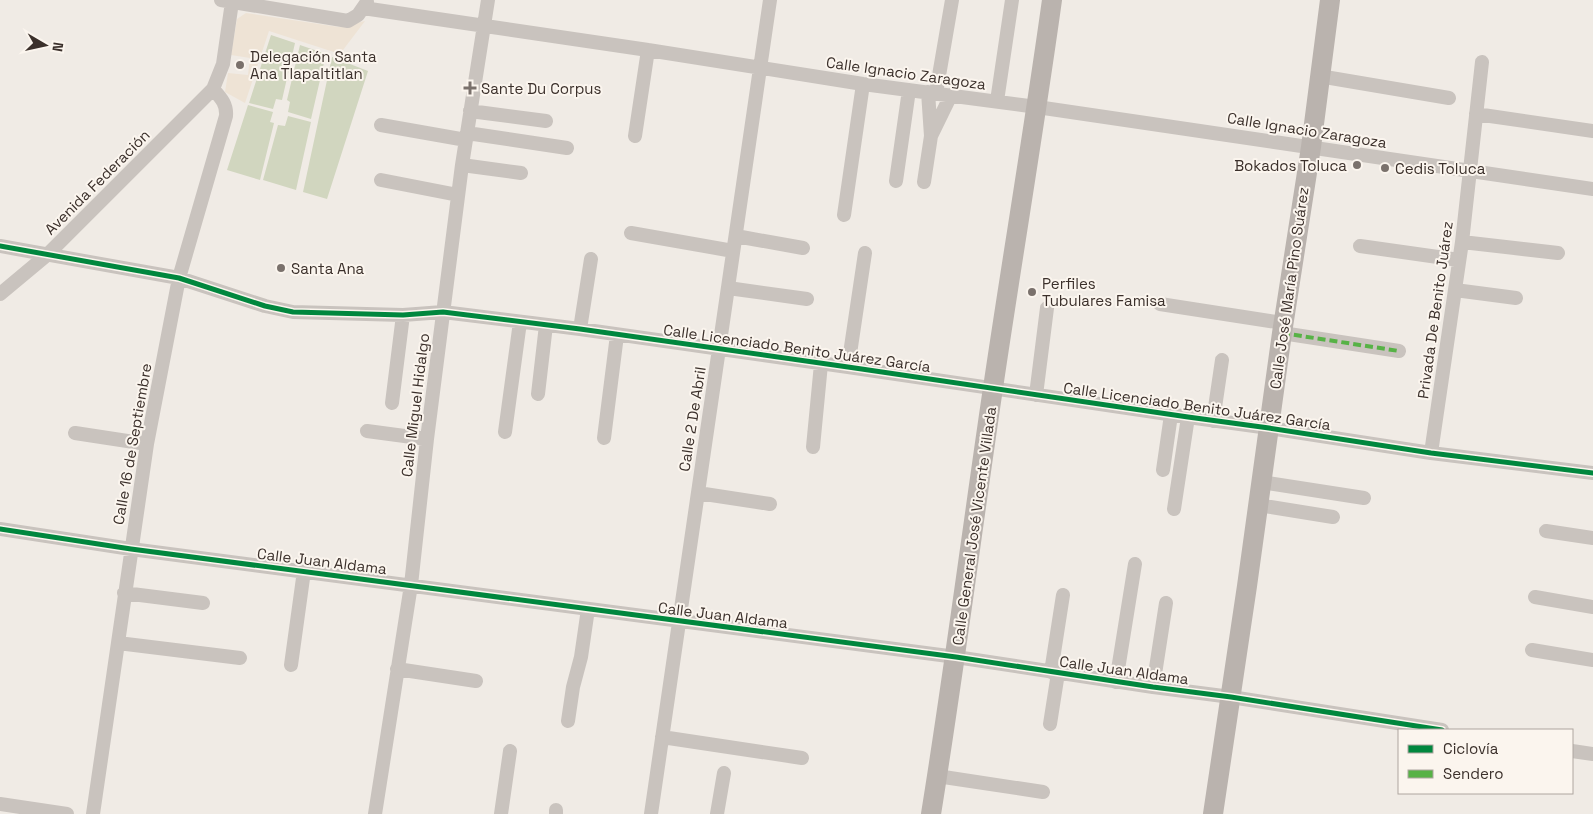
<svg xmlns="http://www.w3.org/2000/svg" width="1593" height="814" viewBox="0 0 1593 814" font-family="'Space Grotesk',sans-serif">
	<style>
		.green { fill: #d1d6bf }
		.plaza { fill: #eee3d5 }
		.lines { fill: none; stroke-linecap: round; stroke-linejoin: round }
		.street { stroke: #c9c3be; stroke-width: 14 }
		.secondary { stroke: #bab3ae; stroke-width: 20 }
		.quiet { stroke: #57b246; stroke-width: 4; stroke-dasharray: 8 4; stroke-linecap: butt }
		.cycleway-casing { stroke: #fbf5ee; stroke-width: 8 }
		.cycleway { stroke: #00873e; stroke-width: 5 }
		.poi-dot { fill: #7a716c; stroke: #fbf5ee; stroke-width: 2 }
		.labels { text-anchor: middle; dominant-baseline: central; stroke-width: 4; stroke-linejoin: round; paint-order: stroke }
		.poi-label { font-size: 15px; fill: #3b302b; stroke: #fbf5ee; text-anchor: start }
		.street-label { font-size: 15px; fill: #3b302b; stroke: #fbf5ee }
	</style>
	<rect width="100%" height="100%" fill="#f0ebe5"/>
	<!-- green -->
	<path class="green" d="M271,35L295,43L282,100L276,99L273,109L249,103Z
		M300,45L326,54L311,119L288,112L290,102L287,100Z
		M332,57L368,71L327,199L303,192Z
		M248,105L273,112L270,122L274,123L260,180L227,170Z
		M288,116L311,122L296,190L263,180L278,125L285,126Z"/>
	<!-- plaza -->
	<path class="plaza" d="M246,13L339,27L365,21L340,54L269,31L245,103L225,92L228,73L248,75L250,58L231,55L237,19Z"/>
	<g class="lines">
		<!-- street -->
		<path class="street" d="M221,0L348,21L358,15L367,2
			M363,8L648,50L863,84L1037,107L1593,189
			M1319,76L1449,98
			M936,93L952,0
			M997,101L1012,0
			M470,111L546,121
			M1476,114L1593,131
			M381,125L466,140
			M467,133L567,148
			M635,136L648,50
			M931,136L951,95
			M462,165L521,173
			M381,180L458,195
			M896,181L909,90
			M924,182L931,136L928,92
			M844,215L863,84
			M631,233L733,251
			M736,236L803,248
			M1462,242L1558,253
			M0,246L179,278L265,306L293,312L403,315L443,312L580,329L848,367L1188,417L1269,428L1431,453L1593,473
			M1360,246L1459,260
			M728,288L807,299
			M1455,290L1516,298
			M0,294L48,254L213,89L223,64L232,2
			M1160,304L1283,323
			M580,329L591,259
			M1282,333L1399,351
			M848,367L865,253
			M538,394L546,325
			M1036,395L1047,308
			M392,403L403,315
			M1213,421L1222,360
			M367,431L427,439
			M505,432L520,322
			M75,433L147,444
			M604,438L617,335
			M813,447L821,364
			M1431,453L1462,242L1482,62
			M1163,470L1171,415
			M1261,482L1364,498
			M698,493L770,504
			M1258,505L1333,517
			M1174,509L1188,417
			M0,529L131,549L956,657L1153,687L1231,697L1442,730
			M1546,531L1593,538
			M124,593L203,603
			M1535,597L1593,607
			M118,643L240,658
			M1532,650L1593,660
			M291,665L304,571
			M397,669L476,681
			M1051,672L1063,595
			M1116,682L1135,564
			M1153,687L1166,603
			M568,721L573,687L581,657L588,609
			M1050,724L1058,673
			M662,737L802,758
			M1572,751L1593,754
			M937,776L1043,792
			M0,804L67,814
			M93,814L147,444L179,278L226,116C227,104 221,98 213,89
			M375,814L411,585L427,439L462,165L488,0
			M501,814L510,751
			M556,814V810
			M651,814L770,0
			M717,814L724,773"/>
		<!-- secondary -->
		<path class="secondary" d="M931,814C954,672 972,530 993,388C1012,259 1034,130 1052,0
			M1213,814L1247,586L1282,333L1311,147L1330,0"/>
		<!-- quiet -->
		<path class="quiet" d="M1282,333L1399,351"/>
		<!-- cycleway casing -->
		<g class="cycleway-casing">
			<path id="cycleway" d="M0,246L179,278L265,306L293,312L403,315L443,312L580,329L848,367L1188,417L1269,428L1431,453L1593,473
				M0,529L131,549L956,657L1153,687L1231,697L1442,730"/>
		</g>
		<!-- cycleway -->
		<use href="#cycleway" class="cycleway"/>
	</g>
	<!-- markers -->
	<g class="poi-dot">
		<circle cx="240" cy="65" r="5"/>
		<path d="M467.5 80.5h5v5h5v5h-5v5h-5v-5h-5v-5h5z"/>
		<circle cx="1357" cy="165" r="5"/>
		<circle cx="1385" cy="168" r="5"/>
		<circle cx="281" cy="268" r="5"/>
		<circle cx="1032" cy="292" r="5"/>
	</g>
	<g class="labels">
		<!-- poi labels -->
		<g class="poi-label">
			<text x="250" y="56">Delegación Santa<tspan x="250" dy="17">Ana Tlapaltitlan</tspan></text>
			<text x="481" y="88">Sante Du Corpus</text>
			<text x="1347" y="165" text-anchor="end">Bokados Toluca</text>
			<text x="1395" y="168">Cedis Toluca</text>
			<text x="291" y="268">Santa Ana</text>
			<text x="1042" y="283">Perfiles<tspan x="1042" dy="17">Tubulares Famisa</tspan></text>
		</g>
		<!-- street labels -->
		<g class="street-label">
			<text transform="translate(906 73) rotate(8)">Calle Ignacio Zaragoza</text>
			<text transform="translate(1307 130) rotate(9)">Calle Ignacio Zaragoza</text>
			<text transform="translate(97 182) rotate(-45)">Avenida Federación</text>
			<text transform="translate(1289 288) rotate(-82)">Calle José María Pino Suárez</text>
			<text transform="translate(1435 310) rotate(-82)">Privada De Benito Juárez</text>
			<text transform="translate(797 348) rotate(8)">Calle Licenciado Benito Juárez García</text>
			<text transform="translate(415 405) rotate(-83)">Calle Miguel Hidalgo</text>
			<text transform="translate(1197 406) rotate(8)">Calle Licenciado Benito Juárez García</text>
			<text transform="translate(692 419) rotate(-81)">Calle 2 De Abril</text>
			<text transform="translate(132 444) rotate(-80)">Calle 16 de Septiembre</text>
			<text transform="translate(974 526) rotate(-82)">Calle General José Vicente Villada</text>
			<text transform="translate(322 561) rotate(7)">Calle Juan Aldama</text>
			<text transform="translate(723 615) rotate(7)">Calle Juan Aldama</text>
			<text transform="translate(1124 670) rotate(8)">Calle Juan Aldama</text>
		</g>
	</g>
	<!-- legend -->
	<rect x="1398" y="729" width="175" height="65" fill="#fbf5ee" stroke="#aea6a0"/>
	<rect x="1408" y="745" width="25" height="8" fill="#00873e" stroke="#aea6a0"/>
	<text x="1443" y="754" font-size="15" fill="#3b302b">Ciclovía</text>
	<rect x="1408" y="770" width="25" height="8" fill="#57b246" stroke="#aea6a0"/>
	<text x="1443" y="779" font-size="15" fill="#3b302b">Sendero</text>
	<!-- north arrow -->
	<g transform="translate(45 45) rotate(99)" stroke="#fbf5ee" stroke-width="4" paint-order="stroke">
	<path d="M0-4L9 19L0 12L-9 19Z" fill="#3b302b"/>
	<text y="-8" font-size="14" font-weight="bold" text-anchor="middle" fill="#3b302b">N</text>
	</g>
</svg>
